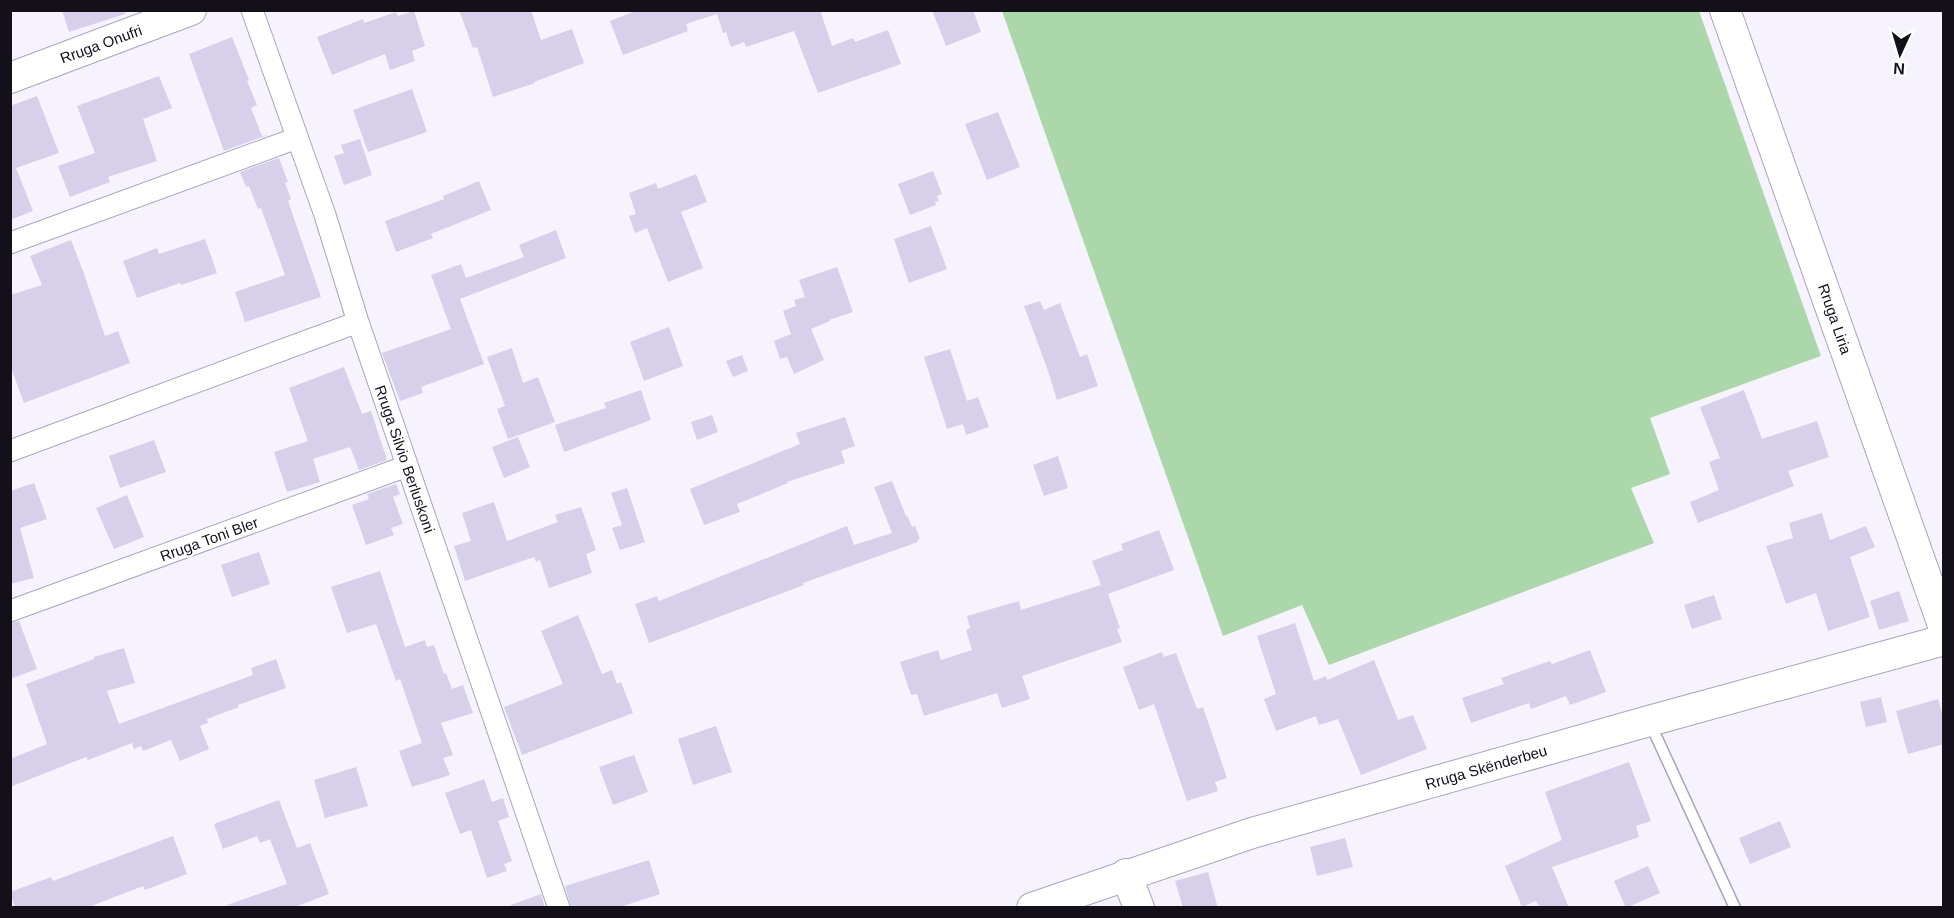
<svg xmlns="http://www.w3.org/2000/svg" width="1954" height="918" viewBox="0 0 1954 918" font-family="Arial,sans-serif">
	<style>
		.green { fill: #abd7ab }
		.building { fill: #d7d0eb }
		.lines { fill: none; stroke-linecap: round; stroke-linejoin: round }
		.lane-casing { stroke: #aaa3bd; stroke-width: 13 }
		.street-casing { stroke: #aaa3bd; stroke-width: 23 }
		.secondary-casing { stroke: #aaa3bd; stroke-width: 32 }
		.lane { stroke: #fff; stroke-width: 10 }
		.street { stroke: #fff; stroke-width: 21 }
		.secondary { stroke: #fff; stroke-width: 30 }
		.labels { text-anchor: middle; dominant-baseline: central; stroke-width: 4.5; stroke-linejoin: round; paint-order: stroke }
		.street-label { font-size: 15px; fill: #13101a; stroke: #fff }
	</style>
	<rect width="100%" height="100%" fill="#f6f3fe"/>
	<!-- green -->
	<path class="green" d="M1002,11H1699L1821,356L1650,418L1670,474L1631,488L1654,543L1329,665L1302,605L1223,636Z"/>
	<!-- building -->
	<path class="building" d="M62,10H124L125,14L69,32Z
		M459,10H531L541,40L572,29L584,63L534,82L535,83L493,97L477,47L473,48Z
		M638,10H820L832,46L853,38L855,42L888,30L901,64L818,93L794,31L746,47L744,42L731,47L726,32L723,33L717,14L686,24L688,31L623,55L610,21Z
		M932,10H973L981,32L946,46Z
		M414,11L425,46L412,51L415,61L390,70L385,54L332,75L317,37L363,19L364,23L396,12L398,16Z
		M232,37L249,80L247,81L257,105L251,108L262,136L268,135L224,151L189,54Z
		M159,76L172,108L143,119L157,161L108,177L110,182L70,197L58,166L95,153L77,106Z
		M412,89L427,132L368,152L353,110Z
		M37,96L59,153L16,168L33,211L10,220V106Z
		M998,112L1020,167L987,180L965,124Z
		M360,139L372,175L344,185L334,156L344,153L341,145Z
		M279,158L288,182L285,183L291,199L288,201L321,297L245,322L235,292L285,275L261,208L258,209L249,186L246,187L240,172Z
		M933,171L942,194L937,196L939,201L935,202L936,205L910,215L898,184Z
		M696,174L707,202L681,212L703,268L668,282L647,228L635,233L629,216L636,214L629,193L656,183L658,189Z
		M479,181L491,210L431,234L433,238L396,252L385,221L444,199L443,196Z
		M931,226L947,269L909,283L894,239Z
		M556,230L566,258L460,299L484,364L421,387L423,393L400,401L382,353L451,329L431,275L461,264L466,278L524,257L519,245Z
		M205,239L217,273L181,285L180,283L137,298L123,261L157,248L159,254Z
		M71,240L83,271L105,336L118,331L130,363L24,403L10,365V295L42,285L30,256Z
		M837,267L853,312L829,320L830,321L811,329L824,360L794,374L787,357L780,359L774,341L791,334L783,311L796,306L794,300L805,297L799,280Z
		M1040,301L1044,310L1060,303L1080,357L1087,354L1098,386L1057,400L1047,368L1024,306Z
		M669,327L683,366L644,381L630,342Z
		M512,348L523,383L538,377L555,422L508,439L497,409L505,406L487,357Z
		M950,349L967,401L978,397L989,427L966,435L963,424L947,429L924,357Z
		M742,355L748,371L733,377L726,361Z
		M344,367L362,414L371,411L387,460L359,470L350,447L313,459L320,482L287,492L274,452L308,441L289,388Z
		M641,390L651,420L564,452L555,425L606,408L604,403Z
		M1744,390L1762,439L1817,421L1829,457L1788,471L1794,486L1698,523L1690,502L1719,490L1709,462L1720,458L1700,407Z
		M712,415L718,432L697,440L691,422Z
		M845,417L855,446L841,451L845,463L787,482L788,483L737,504L740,512L704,525L690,489L800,444L796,433Z
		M518,437L530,467L504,478L492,447Z
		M154,440L166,472L120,488L109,456Z
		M1058,456L1068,488L1044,496L1033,465Z
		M892,481L906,516L907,515L912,527L915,526L920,539L917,540L918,542L803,583L804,585L649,643L635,604L657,596L659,601L847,526L854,545L892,533L874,487Z
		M34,483L47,519L20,528L34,578L10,584V491Z
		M396,484L400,494L393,497L403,524L391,528L394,535L366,545L352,505L369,499L367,494Z
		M627,488L645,542L620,550L612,528L622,525L611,493Z
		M127,495L144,537L114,549L96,508Z
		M494,502L507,541L558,522L555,515L581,507L596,550L586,554L592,573L549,588L540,560L536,562L534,557L465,581L454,546L471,541L462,513Z
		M1822,513L1830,540L1866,526L1875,547L1850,557L1870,617L1828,631L1816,593L1786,604L1766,546L1793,538L1789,523Z
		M1159,530L1174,570L1108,594L1120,628L1117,629L1122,642L1022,676L1030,699L1002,708L997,693L924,716L917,694L911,695L900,662L938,650L941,660L972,650L966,630L970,628L967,616L1019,601L1021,610L1101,585L1092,561L1123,550L1121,544Z
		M259,552L270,584L232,597L221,565Z
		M380,571L405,647L425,640L427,647L434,645L444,674L446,673L452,689L463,685L473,713L441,723L453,755L443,758L450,775L412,787L399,751L422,743L400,679L396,681L376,624L347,633L331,587Z
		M1899,591L1909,621L1879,630L1870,601Z
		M1714,595L1722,619L1692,629L1684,605Z
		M578,615L602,674L612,670L617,684L621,682L633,713L522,755L504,707L563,684L541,631Z
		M19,621L37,669L10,679V623Z
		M1295,623L1314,681L1326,676L1327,680L1374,660L1398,720L1413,715L1427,749L1361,775L1338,719L1319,725L1316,716L1276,731L1264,699L1276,694L1257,636Z
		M124,648L135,683L107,691L119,724L253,675L251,668L276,659L286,688L238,705L239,707L207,719L208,723L200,726L209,749L180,761L171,740L143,751L141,746L134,749L132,743L88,760L86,757L10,787V759L47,744L26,684L94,659V657Z
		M1590,650L1606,692L1570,705L1566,696L1531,709L1529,703L1471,723L1462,698L1504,684L1501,678L1550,661L1552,664Z
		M1162,652L1164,657L1176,653L1197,709L1203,707L1227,778L1215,782L1218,791L1187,801L1154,704L1139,710L1123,667Z
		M1881,697L1887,722L1866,727L1860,702Z
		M1938,699L1944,720V744L1908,754L1896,711Z
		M716,726L732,772L693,785L678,739Z
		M634,755L648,792L613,805L599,767Z
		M1629,762L1651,821L1636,826L1639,837L1552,867L1569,908H1540L1536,901L1522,907L1505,866L1562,840L1545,792Z
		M356,767L368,806L325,818L314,780Z
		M484,779L492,802L503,798L509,817L498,821L512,861L504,864L507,871L487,878L471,830L460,834L445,793Z
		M279,800L297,848L310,843L329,894L292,908H228L227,905L287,884L270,839L260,843L257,836L223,849L214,824Z
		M1780,821L1791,847L1750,864L1739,838Z
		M173,836L187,874L145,890L143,886L86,908H15L10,892L51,877L53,881Z
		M1345,838L1353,867L1317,876L1310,847Z
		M649,860L660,894L617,908H571L565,886Z
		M1648,866L1660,893L1626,908L1614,881Z
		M1208,872L1218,908H1183L1175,881Z
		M541,894L545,908H512L511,905Z"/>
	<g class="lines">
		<!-- lane casing -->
		<g class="lane-casing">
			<path id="lane" d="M1650,723L1735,908"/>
		</g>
		<!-- street casing -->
		<g class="street-casing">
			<path id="street" d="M252,10L325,215L358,322L559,908
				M10,243L297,138
				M10,451L358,322
				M10,611L407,466"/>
		</g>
		<!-- secondary casing -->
		<g class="secondary-casing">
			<path id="secondary" d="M1725,10L1944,628
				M10,78L191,10
				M1126,874L1139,908
				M1032,908L1252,833L1649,721L1944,640"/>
		</g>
		<!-- lane -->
		<use href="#lane" class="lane"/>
		<!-- street -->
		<use href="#street" class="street"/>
		<!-- secondary -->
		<use href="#secondary" class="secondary"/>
	</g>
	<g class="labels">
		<!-- street labels -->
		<g class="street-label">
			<text transform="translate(101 44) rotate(-20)">Rruga Onufri</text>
			<text transform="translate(1835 319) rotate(71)">Rruga Liria</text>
			<text transform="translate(405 459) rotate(71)">Rruga Silvio Berluskoni</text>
			<text transform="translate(209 539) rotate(-20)">Rruga Toni Bler</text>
			<text transform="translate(1486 767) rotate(-16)">Rruga Skënderbeu</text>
		</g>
	</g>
	<!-- border -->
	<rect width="1954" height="918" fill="none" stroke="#13101a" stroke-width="24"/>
	<!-- north arrow -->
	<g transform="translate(1900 54) rotate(184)" stroke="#ffffff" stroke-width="4.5" paint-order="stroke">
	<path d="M0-4.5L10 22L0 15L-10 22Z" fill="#13101a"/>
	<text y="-9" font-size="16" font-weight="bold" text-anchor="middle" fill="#13101a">N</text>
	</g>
</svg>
